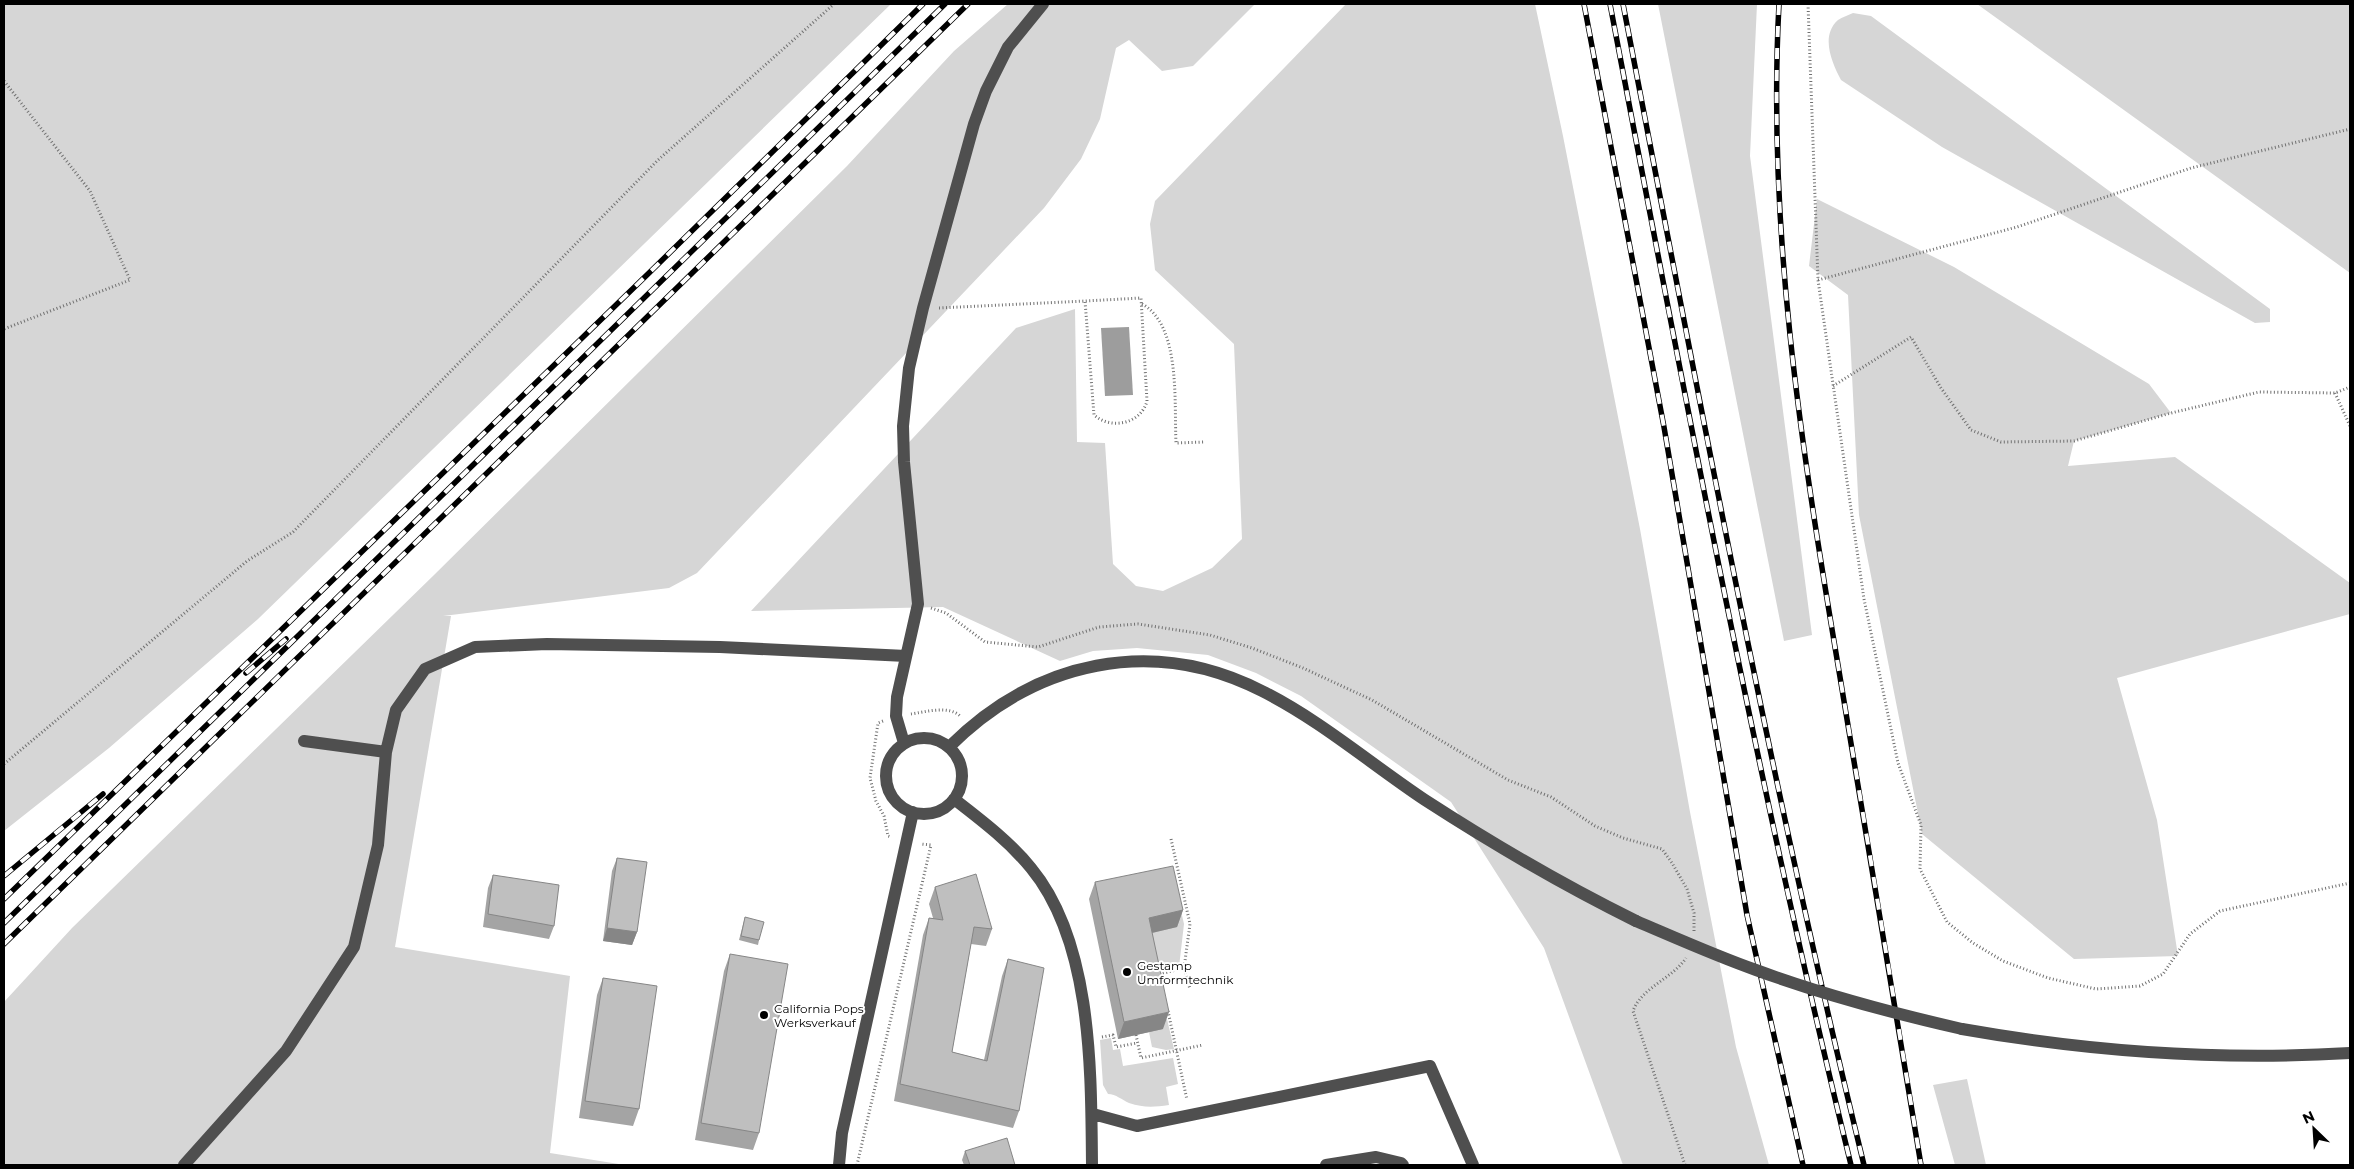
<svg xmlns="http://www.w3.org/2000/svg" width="2354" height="1169" viewBox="0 0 2354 1169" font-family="Montserrat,sans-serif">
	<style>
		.green { fill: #d6d6d6 }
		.water { fill: #9d9d9d }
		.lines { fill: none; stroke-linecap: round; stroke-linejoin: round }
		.path { stroke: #717171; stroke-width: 3; stroke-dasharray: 1 2.5; stroke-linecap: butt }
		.minor { stroke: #4f4f4f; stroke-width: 12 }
		.rail-casing { stroke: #000; stroke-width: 5.5 }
		.rail { stroke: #fff; stroke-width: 4; stroke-dasharray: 11; stroke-linecap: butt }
		.minor-bridge { stroke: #4f4f4f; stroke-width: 12 }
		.wall { fill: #a4a4a4 }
		.shaded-wall { fill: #868686 }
		.building { fill: #bfbfbf; stroke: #868686 }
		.poi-dot { fill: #000; stroke: #fff; stroke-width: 2 }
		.labels { text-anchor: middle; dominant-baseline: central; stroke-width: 4; stroke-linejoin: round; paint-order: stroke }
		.poi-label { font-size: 12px; fill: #000; stroke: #fff; text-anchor: start }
	</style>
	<rect width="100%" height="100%" fill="#fff"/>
	<!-- green -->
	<path class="green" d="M4,4H891L258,619L109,748L4,831Z
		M1008,4H1255L1193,66L1162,71L1129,40L1116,48L1100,119L1081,159L1044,208L697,573L669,588L443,616H451L395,947L570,976L550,1153L625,1165H4V1002L72,928L434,575L847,166L954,51Z
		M1346,4H1535L1563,136L1640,529L1690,812L1736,1047L1769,1165H1623L1544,948L1451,802L1301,696L1256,673L1208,655L1137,648L1093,651L1060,661L943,607L751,611L1016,328L1075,309L1077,442L1105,443L1113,564L1136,586L1163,591L1212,568L1242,539L1234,344L1155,270L1150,224L1155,201Z
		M1658,4H1757L1750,156L1812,635L1784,641Z
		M1977,4H2350V273Z
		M1853,13L1871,16L2270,309V322L2255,323L1942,147L1841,80C1832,63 1820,36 1838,20C1842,17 1849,15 1853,13Z
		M1817,199L1954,267L2149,384L2171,413L2074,441L2068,466L2175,457L2350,583V614L2117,678L2157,820L2178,956L2074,959L1922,834L1859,515L1848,295L1809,266Z
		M1181,911L1184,924L1179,967L1157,972L1143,935L1176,927Z
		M1167,1019L1174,1049L1166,1050L1152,1047L1149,1032L1161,1021Z
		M1111,1038L1113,1050L1120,1049L1123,1066L1173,1058L1178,1084L1166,1087L1169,1105C1154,1107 1144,1108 1129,1103C1122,1100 1116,1094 1108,1094L1103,1085L1100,1040Z
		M1967,1079L1986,1165H1955L1933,1085Z"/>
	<!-- water -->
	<path class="water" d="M1129,327L1133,395L1105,396L1101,328Z"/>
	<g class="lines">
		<!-- path -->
		<path class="path" d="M1808,4L1818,280L1864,599L1898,763L1921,825L1920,869L1947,922L1973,943L2003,961L2048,978L2096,989L2140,986L2163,974L2190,934L2220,911L2350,883
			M4,81L90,191L130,280L4,329
			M1818,280L2017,227L2191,168L2350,129
			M1142,304C1181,325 1174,403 1176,443L1205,442
			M939,308L1085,301L1094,415C1111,430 1141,424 1147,401L1141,298L1085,301
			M1833,386L1911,337L1941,388L1971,430L2001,442L2074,441L2171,413L2259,392L2335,393L2350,387
			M2335,393L2350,426
			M931,608L946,613L985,642L1038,647L1099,627L1138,624L1210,635L1252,648L1303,668L1372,700L1508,780L1551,797L1595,826L1623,838L1662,849L1672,863L1687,889L1694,913V931
			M911,714C925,712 949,705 960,716
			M883,721L878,723L870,778L876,801L884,816L888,836L891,837
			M4,764L247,561L293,532L658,160L834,4
			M1171,839L1190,924L1184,968L1190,989
			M1161,978L1160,974L1184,968
			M778,1010L790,1012
			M1168,1011L1187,1100
			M1136,1035L1141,1058L1203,1045
			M1102,1037L1113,1035L1116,1047L1137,1043
			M857,1165L931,845L921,844
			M1685,1165L1633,1011C1642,987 1672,979 1686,958"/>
		<!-- minor -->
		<path class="minor" d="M886 776a38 38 0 1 1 76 0a38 38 0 1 1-76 0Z
			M304,741L386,752
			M904,743L896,716L897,697L918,604L904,462L903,426L909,368L923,308L974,124L986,91L1008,47L1043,4
			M949,747C1035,661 1152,635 1262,691C1320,720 1371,764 1425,800C1493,844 1563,885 1636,921
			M954,799C981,820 1009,841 1031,868C1093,943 1091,1073 1092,1165
			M1962,1029C2092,1052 2218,1061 2350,1053
			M1093,1114L1137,1126L1430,1066L1473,1165
			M184,1165L286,1051L354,947L378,845L386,752L396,710L425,669L475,647L547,644L720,647L906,656
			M839,1165L842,1133L913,812
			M1326,1165L1376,1157L1401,1163L1403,1165"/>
		<!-- rail casing -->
		<g class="rail-casing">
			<path id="rail" d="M1584,4L1664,427L1747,915L1803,1165
				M1610,4C1684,392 1757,781 1851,1165
				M1623,4C1698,392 1770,781 1864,1165
				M1779,4C1767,228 1801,445 1838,665C1866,832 1894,999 1921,1165
				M246,673L286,639
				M4,876L103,794
				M4,899L650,272L923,4
				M4,923L945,4
				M4,944L968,4"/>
		</g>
		<!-- rail -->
		<use href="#rail" class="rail"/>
		<!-- minor-bridge -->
		<path class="minor-bridge" d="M1636,921C1676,938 1716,956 1756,970C1824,995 1892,1013 1962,1029"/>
	</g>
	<!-- wall -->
	<path class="wall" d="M617,858L637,932L632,945L603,941L612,871Z
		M493,875L554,926L549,939L483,927L488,888Z
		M1095,882L1183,910L1177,927L1152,933L1163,1029L1118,1039L1089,899Z
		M935,887L992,929L986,946L971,944L952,1052L984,1060L1002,976L1008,959L1019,1111L1013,1128L894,1101L923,935L929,918H933L929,904Z
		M745,917L759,940L758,945L739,940Z
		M730,954L759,1133L753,1150L695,1140L724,971Z
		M603,978L639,1109L633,1126L579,1118L597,995Z
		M965,1151L1015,1165H964L962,1160Z"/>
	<!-- shaded-wall -->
	<path class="shaded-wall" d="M1183,910L1177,927L1143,935L1149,918Z
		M607,928L637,932L632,945L603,941Z
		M1169,1012L1163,1029L1118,1039L1124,1022Z"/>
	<!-- building -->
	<path class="building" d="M617,858L647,862L637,932L607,928Z
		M1173,866L1183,910L1149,918L1169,1012L1124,1022L1095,882Z
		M976,874L992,929L974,927L952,1052L987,1061L1008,959L1044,968L1019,1111L900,1084L929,918L943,920L935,887Z
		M493,875L559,885L554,926L488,914Z
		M745,917L764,922L759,940L741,936Z
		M730,954L788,964L759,1133L701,1123Z
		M603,978L657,986L639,1109L585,1101Z
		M1007,1138L1015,1165H970L965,1151Z"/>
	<!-- markers -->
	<g class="poi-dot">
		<circle cx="1127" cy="972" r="5"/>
		<circle cx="764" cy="1015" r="5"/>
	</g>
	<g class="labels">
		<!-- poi labels -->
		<g class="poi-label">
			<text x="1137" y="965">Gestamp<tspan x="1137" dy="14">Umformtechnik</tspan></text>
			<text x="774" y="1008">California Pops<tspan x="774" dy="14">Werksverkauf</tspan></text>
		</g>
	</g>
	<!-- border -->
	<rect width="2354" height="1169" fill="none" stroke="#000000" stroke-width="10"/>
	<!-- north arrow -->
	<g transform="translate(2314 1129) rotate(335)" stroke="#ffffff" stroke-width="4" paint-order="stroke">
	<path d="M0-4L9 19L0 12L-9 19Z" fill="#000000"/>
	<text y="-8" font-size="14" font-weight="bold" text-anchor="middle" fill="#000000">N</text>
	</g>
</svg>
